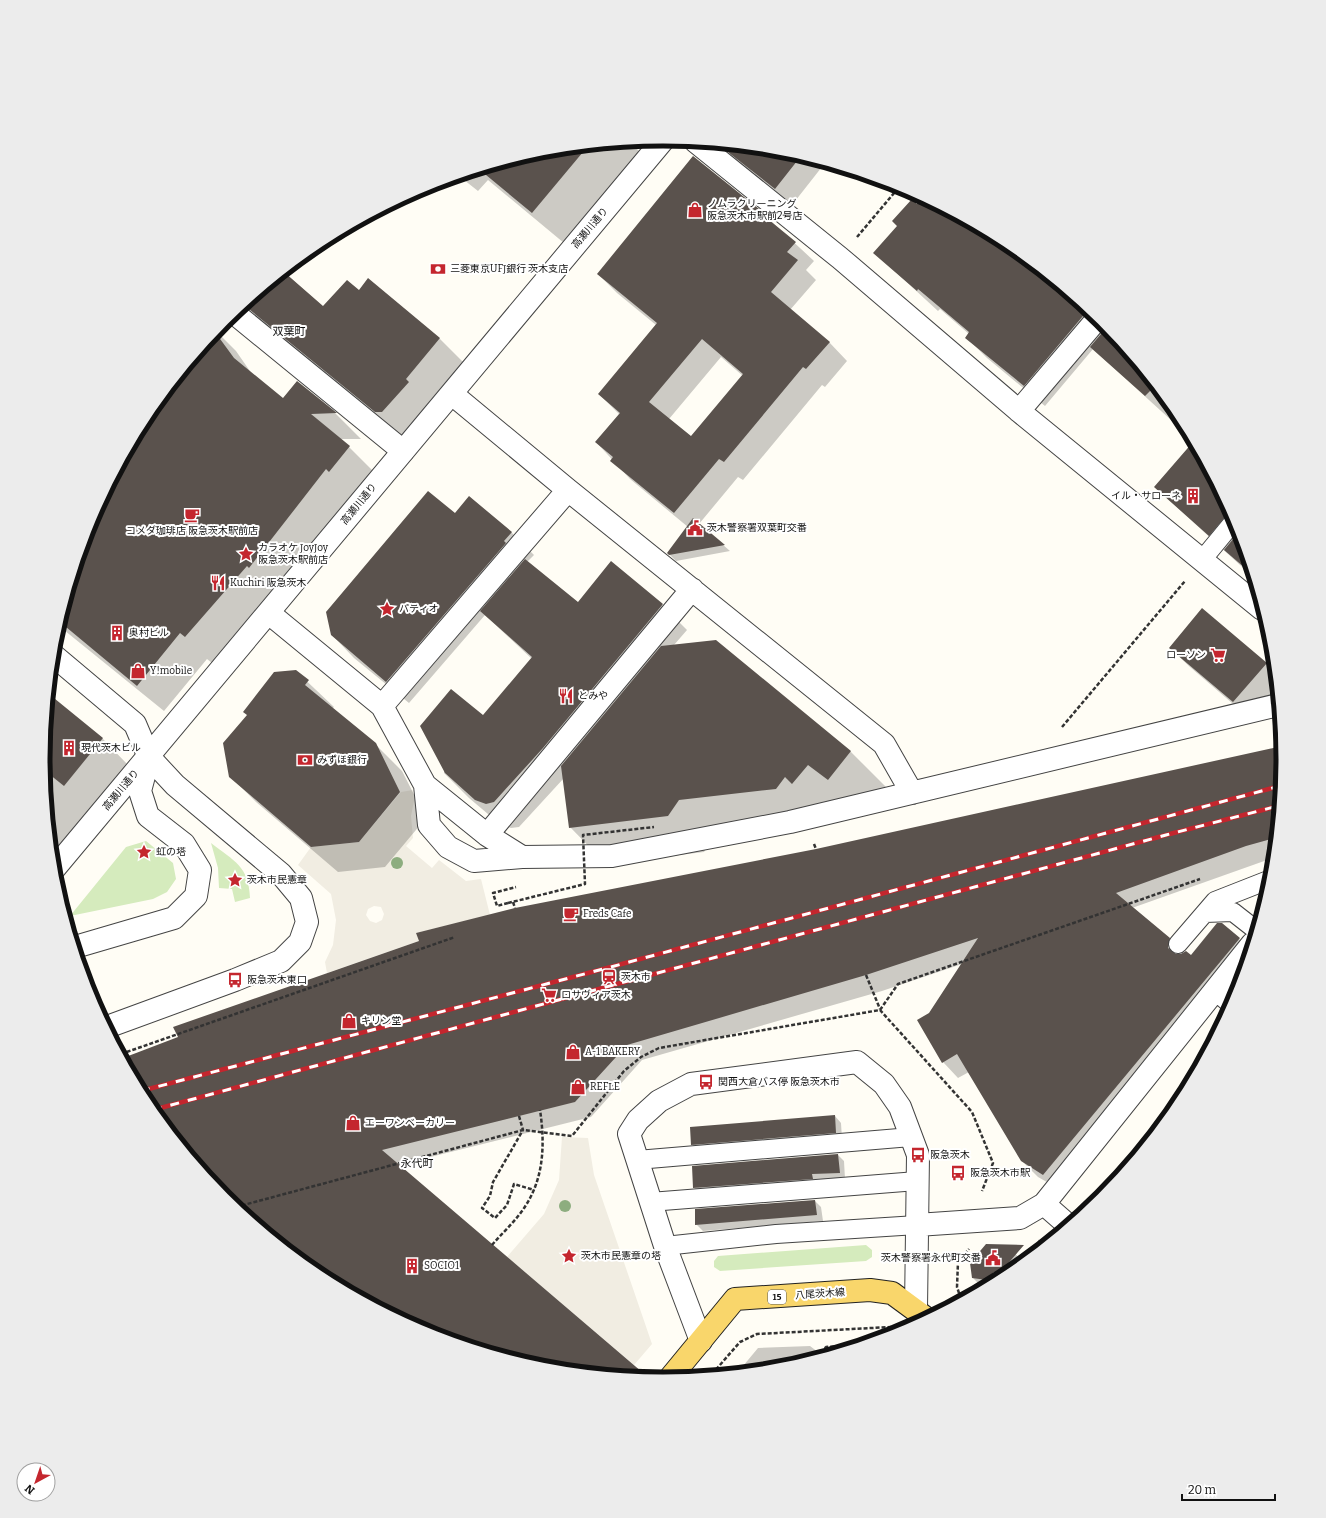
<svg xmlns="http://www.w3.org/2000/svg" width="1326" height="1518" viewBox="0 0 1326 1518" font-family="Bitter,'Noto Sans JP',serif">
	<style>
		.green { fill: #d5ebbd }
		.plaza { fill: #f1ede2; fill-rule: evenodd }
		.shadow { fill: #0003; fill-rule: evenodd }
		.building { fill: #5a524d; fill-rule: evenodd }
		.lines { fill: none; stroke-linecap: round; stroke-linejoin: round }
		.service-casing { stroke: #444; stroke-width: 20 }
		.minor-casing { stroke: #444; stroke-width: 24 }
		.tertiary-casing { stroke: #444; stroke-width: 24 }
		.primary-casing { stroke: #222; stroke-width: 24 }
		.path { stroke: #333; stroke-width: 2.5; stroke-dasharray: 4 2; stroke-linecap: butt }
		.service { stroke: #fff; stroke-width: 18 }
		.minor { stroke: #fff; stroke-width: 22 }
		.tertiary { stroke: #fff; stroke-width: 22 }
		.primary { stroke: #f9d66b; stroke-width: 22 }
		.rail-casing { stroke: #c4262e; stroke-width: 4.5 }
		.rail { stroke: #fff; stroke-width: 3; stroke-dasharray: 9; stroke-linecap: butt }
		.path-bridge { stroke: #333; stroke-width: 2.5; stroke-dasharray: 4 2; stroke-linecap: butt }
		.tree { fill: #8dad7f }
		.labels { text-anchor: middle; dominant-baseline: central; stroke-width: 4; stroke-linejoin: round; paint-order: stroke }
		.shield { fill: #fff; stroke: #585858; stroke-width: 1 }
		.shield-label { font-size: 9px; font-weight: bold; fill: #111 }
		.poi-label { font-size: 10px; fill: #111; stroke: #fff; text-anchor: start }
		.street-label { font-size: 10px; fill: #111; stroke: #fff }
		.neighbourhood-label { font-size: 11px; fill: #111; stroke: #fff }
		.rim { fill: none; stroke: #111; stroke-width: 5 }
	</style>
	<rect width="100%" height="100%" fill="#fffdf5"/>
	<!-- green -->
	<path class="green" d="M146,841L173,863L176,879L167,892L153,899L70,916L126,847Z
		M211,843C234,861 249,866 250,898L235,902L232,889L219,888L218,868Z
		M866,1245L872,1250V1257L866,1261L720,1271L714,1267V1261L718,1256Z"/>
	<!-- plaza -->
	<path class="plaza" d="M413,790L414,801L411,816L413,838L406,846L432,868L439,860L466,881L481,879L490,915L416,933L419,941L327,973L325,962L333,945L336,920L331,894L298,865L311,847L359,842L401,792ZM374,906L381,907L384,914L382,920L376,923L370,921L366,915L368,909Z
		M562,1137L588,1138L594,1175L652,1344L634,1365L507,1257L544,1214L559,1180Z"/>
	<!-- shadow -->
	<path class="shadow" d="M630,142L640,152L564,243L488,180L478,191L459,176L542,151Z
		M719,145L784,151L825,163L792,205L731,156Z
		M692,158L759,210L814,261L806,270L816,280L790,310L829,342L847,361L825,387L822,385L743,480L738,477L699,524L730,551L676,561L668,553L688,527L630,479L596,442L619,414L599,394L656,325L617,293L598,274ZM721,357L743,376L691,438L669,419Z
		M922,198L1008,244L1102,321L1178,414L1172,421L1093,349L1045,406L987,358L966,337L969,334L940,309L938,311L875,253Z
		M284,272L323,307L359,291L368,279L440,339L463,362L428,403L431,405L406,435H399L243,306Z
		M216,331L236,351L252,374L283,399L297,382L336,414L361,439H341L375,473L356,497L353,495L276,593L274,591L212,663L207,659L164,711L59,626L85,537L114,504L105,494L148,414Z
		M1194,443L1236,522L1252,576L1155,487Z
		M455,514L511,532L534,555L527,562L578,603L612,563L662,605L687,630L674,645L716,641L851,752L887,788L715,835L704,852L606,864L570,827L564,778L519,827L511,828L501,825L469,798L444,773V769L483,716L532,659L485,615L409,703L354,658L332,635Z
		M1170,648L1266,663L1274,672L1277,694L1253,721L1190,667Z
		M296,671L334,707L332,709L375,744L402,771L426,818L385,867L338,872L256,802L230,776Z
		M49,696L103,739L128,765L53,856L43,759Z
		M1282,747L1283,759L1273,858L1132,908L1169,938L1184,953L1191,957L1239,939L1250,949L1059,1189L1038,1177L1022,1161L969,1072L958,1078L943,1062L929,1014L962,964L882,991L642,1060L591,1117L398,1165L645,1377L542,1367L426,1332L318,1274L224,1197L817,850Z
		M835,1116L841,1123L842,1139L698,1151L692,1144Z
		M838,1155L844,1161L845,1179L701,1194L694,1188Z
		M815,1201L821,1207L823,1221L703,1231L696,1224Z
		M1005,1246L1024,1261L1007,1275L983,1288L973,1278Z
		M810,1346L822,1355L784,1367L738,1372L758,1348Z"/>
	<!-- building -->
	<path class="building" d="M719,145L784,151L801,156L775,189Z
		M588,146L532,213L480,170L542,151Z
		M693,156L759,209L758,211L796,242L787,252L798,260L771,292L830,342L806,369L803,367L724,462L719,459L674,513L610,461L613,457L595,442L620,413L598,394L657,323L597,274ZM702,339L743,374L691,436L649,402Z
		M922,198L1008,244L1088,310L1024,386L965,338L969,332L918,289L917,291L873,253L897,226L892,221L912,199L917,204Z
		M284,272L323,306L347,280L359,290L368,278L440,338L406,379L409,382L382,412H375L244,305Z
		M1107,327L1155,386L1145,396L1090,347Z
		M215,332L234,358L283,398L297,381L337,413L311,414L350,446L329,472L326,469L249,568L247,566L185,637L180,633L137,686L60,622L90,522L148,414Z
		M1193,442L1230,511L1209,536L1154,487Z
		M428,491L455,513L469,496L512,532L504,541L506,543L386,682L331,635L326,612Z
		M693,518L725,545L669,555L667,553Z
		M1239,532L1250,567L1252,574L1224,550Z
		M525,559L578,602L611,561L663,604L543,748L494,802L486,804L475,800L445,773L420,726L451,689L483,715L532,657L480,611Z
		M1202,608L1267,663L1233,702L1169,648Z
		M716,640L851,751L828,780L808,765L792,784L785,777L776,789L679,800L668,816L569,828L561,766L661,646Z
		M296,670L309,680L305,685L376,743L400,792L359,842L311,847L229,777L223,743L247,715L243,712L274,672Z
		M49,694L103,738L64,786L44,770L43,759Z
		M1282,746L1283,759L1275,838L1246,846L1116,893L1170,938L1168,948L1176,954H1181L1186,951L1191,955L1217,923H1222L1240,938L1043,1175L1021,1161L957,1054L942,1063L917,1020L929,1013L978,938L866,975L627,1045L575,1102L382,1150L649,1378L542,1367L426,1332L318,1274L224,1197L147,1103L123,1058L178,1037L173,1027L419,941L416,933L515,908L816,849Z
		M835,1115L836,1133L691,1145L690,1127Z
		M838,1154L840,1173L812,1174L813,1179L693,1188L692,1166Z
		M815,1200L817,1215L695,1225V1209Z
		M986,1244L1024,1245L998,1275L994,1272L987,1280L972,1278L970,1263Z"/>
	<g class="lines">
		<!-- service casing -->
		<g class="service-casing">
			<path id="service" d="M1202,560L1235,520
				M1205,913L1233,912L1256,930
				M1178,944L1215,901L1271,879
				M637,1160L911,1137
				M650,1202L917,1181
				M665,1246L776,1234L917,1225"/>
		</g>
		<!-- minor casing -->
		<g class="minor-casing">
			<path id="minor" d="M696,142L840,258L1019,411L1262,609
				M234,313L403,451
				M452,394L568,490L884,744L912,793
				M1019,411L1098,318
				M270,614L382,706L425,785L487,835L522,857L612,856L790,822L1278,705
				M53,655L135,724L149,757L175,785L281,874L301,898L307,922L300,942L281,961L235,980L107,1027
				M382,706L568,490
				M425,785L429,825L448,847L474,861L522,857
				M487,835L692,589
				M75,947L174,918L196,896L200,870L184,844L148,816L140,791L149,757
				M1216,989L1232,1003
				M1044,1204L1068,1225
				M917,1225L1020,1218L1044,1204L1252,944
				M701,1341L665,1246L629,1134L638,1120L659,1101L691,1084L857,1062L884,1084L900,1107L918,1155L916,1309"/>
		</g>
		<!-- tertiary casing -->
		<g class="tertiary-casing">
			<path id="tertiary" d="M54,869C258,627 461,383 664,139"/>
		</g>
		<!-- primary casing -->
		<g class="primary-casing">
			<path id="primary" d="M670,1378L735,1299L870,1290L892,1293L926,1318"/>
		</g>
		<!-- path -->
		<path class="path" d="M857,237L900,186
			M1062,727L1185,581
			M814,844L816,849
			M513,902L515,908
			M508,903L497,906L493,893L516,887
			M866,975L880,1009
			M880,1010L898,984L1200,879
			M121,1054L455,937
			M519,1116L523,1130L493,1182L490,1196L482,1208L495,1218L507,1205L514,1184L534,1190
			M236,1207L523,1130L572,1136L624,1071L641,1057L659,1048L880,1010L972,1112L993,1163L982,1191
			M1039,1249L1040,1240
			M961,1299L957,1287L958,1262L969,1249
			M886,1336L893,1327
			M821,1353L826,1347L858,1345
			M712,1374L740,1342L757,1334L891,1327"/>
		<!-- service -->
		<use href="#service" class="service"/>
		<!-- minor -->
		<use href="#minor" class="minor"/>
		<!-- tertiary -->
		<use href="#tertiary" class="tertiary"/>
		<!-- primary -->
		<use href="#primary" class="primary"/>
		<!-- rail casing -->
		<g class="rail-casing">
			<path id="rail" d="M141,1091L607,968L1280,786
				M153,1110L1166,835L1278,806"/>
		</g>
		<!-- rail -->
		<use href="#rail" class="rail"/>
		<!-- path-bridge -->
		<path class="path-bridge" d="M508,903L585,884L583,835L654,827
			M492,1245C503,1232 517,1220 526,1205C544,1177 545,1143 540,1110"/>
	</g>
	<!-- trees -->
	<g class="tree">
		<circle cx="397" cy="863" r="6"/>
		<circle cx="565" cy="1206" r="6"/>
	</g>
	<!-- icons -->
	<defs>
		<g id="shop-bare" transform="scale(1.2)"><path d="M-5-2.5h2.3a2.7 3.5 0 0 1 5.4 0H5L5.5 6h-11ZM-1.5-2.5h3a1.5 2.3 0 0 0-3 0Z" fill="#c4262e" stroke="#fff" stroke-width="2.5" paint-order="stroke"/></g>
		<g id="bank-bare" transform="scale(1.2)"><path d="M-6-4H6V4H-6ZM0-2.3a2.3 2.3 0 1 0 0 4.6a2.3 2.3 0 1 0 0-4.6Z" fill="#c4262e" stroke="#fff" stroke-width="2.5" paint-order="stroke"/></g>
		<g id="building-bare" transform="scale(1.2)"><path d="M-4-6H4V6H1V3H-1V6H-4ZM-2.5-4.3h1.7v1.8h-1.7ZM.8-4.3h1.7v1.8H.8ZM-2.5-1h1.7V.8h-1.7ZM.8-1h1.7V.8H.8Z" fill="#c4262e" stroke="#fff" stroke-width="2.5" paint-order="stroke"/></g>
		<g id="cafe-bare" transform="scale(1.2)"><path d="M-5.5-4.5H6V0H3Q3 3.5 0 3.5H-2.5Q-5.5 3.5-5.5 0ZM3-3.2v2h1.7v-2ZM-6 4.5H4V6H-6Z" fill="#c4262e" stroke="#fff" stroke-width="2.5" paint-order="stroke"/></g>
		<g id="civic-bare" transform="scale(1.2)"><path d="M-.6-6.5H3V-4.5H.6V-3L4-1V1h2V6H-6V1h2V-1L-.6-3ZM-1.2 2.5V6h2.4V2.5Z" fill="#c4262e" stroke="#fff" stroke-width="2.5" paint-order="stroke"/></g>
		<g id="sight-bare" transform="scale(1.2)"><path d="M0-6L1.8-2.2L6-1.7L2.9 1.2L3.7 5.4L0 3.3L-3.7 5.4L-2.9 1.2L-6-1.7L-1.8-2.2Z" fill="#c4262e" stroke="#fff" stroke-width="2.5" paint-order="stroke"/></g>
		<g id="restaurant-bare" transform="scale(1.2)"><path d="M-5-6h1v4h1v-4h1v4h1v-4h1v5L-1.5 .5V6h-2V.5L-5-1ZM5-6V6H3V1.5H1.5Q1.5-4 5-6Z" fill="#c4262e" stroke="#fff" stroke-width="2.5" paint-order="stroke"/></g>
		<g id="supermarket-bare" transform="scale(1.2)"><path d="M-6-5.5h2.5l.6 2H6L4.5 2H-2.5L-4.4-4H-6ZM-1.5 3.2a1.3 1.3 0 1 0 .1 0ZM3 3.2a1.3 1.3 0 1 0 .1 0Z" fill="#c4262e" stroke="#fff" stroke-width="2.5" paint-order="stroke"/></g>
		<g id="station-bare" transform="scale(1.2)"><path d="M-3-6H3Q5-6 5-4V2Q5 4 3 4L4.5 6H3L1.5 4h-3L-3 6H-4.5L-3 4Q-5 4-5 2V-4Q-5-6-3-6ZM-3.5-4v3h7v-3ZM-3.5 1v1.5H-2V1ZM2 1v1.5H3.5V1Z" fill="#c4262e" stroke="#fff" stroke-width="2.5" paint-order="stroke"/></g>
		<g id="bus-bare" transform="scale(1.2)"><path d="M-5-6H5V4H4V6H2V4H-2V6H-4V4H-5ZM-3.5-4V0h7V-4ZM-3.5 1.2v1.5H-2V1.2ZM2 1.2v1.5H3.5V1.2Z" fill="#c4262e" stroke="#fff" stroke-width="2.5" paint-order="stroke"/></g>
	</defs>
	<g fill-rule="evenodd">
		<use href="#shop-bare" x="695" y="210"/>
		<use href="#bank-bare" x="438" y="269"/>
		<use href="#building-bare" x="1193" y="496"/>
		<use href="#cafe-bare" x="192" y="515"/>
		<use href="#civic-bare" x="695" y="528"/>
		<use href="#sight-bare" x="246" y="554"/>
		<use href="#restaurant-bare" x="218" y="583"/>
		<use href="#sight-bare" x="387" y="609"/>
		<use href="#building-bare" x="117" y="633"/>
		<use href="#supermarket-bare" x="1218" y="655"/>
		<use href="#shop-bare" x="138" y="671"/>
		<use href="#restaurant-bare" x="566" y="696"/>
		<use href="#building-bare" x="69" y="748"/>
		<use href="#bank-bare" x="305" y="760"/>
		<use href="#sight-bare" x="144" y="852"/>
		<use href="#sight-bare" x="235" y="880"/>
		<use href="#cafe-bare" x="571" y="914"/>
		<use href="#station-bare" x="609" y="977"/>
		<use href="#bus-bare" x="235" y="980"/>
		<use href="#supermarket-bare" x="549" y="995"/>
		<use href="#shop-bare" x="349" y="1021"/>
		<use href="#shop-bare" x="573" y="1052"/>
		<use href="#bus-bare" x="706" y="1082"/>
		<use href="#shop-bare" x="578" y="1087"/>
		<use href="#shop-bare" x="353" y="1123"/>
		<use href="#bus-bare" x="918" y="1155"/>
		<use href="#bus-bare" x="958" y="1173"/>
		<use href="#sight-bare" x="569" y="1256"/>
		<use href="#civic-bare" x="993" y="1258"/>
		<use href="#building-bare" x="412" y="1266"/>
	</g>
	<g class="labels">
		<!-- shield labels -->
		<rect class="shield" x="768" y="1290" width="18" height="14" rx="3"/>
		<g class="shield-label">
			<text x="777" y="1297">15</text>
		</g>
		<!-- poi labels -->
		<g class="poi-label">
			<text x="707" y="204">ノムラクリーニング<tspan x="707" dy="12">阪急茨木市駅前2号店</tspan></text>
			<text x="450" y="269">三菱東京UFJ銀行 茨木支店</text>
			<text x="1181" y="496" text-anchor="end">イル・サローネ</text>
			<text x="707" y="528">茨木警察署双葉町交番</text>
			<text x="192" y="531" text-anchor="middle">コメダ珈琲店 阪急茨木駅前店</text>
			<text x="258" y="548">カラオケ JoyJoy<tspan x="258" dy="12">阪急茨木駅前店</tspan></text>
			<text x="230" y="583">Kuchiri 阪急茨木</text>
			<text x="399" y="609">パティオ</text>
			<text x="129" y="633">奥村ビル</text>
			<text x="1206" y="655" text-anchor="end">ローソン</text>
			<text x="150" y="671">Y!mobile</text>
			<text x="578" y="696">とみや</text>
			<text x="81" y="748">現代茨木ビル</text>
			<text x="317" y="760">みずほ銀行</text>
			<text x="156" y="852">虹の塔</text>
			<text x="247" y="880">茨木市民憲章</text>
			<text x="583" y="914">Freds Cafe</text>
			<text x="621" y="977">茨木市</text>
			<text x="247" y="980">阪急茨木東口</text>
			<text x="561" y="995">ロサヴィア茨木</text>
			<text x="361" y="1021">キリン堂</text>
			<text x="585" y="1052">A-1 BAKERY</text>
			<text x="718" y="1082">関西大倉バス停 阪急茨木市</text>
			<text x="590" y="1087">REFLE</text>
			<text x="365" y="1123">エーワンベーカリー</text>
			<text x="930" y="1155">阪急茨木</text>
			<text x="970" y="1173">阪急茨木市駅</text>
			<text x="581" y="1256">茨木市民憲章の塔</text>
			<text x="981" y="1258" text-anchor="end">茨木警察署永代町交番</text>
			<text x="424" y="1266">SOCIO1</text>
		</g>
		<!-- street labels -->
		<g class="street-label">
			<text transform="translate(590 228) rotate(-50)">高瀬川通り</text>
			<text transform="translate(359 504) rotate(-51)">高瀬川通り</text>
			<text transform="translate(121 790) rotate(-50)">高瀬川通り</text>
			<text transform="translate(820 1294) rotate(-4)">八尾茨木線</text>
		</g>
		<!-- neighbourhood labels -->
		<g class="neighbourhood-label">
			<text x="289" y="331">双葉町</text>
			<text x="417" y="1163">永代町</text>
		</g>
	</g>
	<!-- crop -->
	<path d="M0 0H1326V1518H0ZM50 759a613 613 0 1 1 1226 0a613 613 0 1 1-1226 0Z" fill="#ececec" fill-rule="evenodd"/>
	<path class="rim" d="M50 759a613 613 0 1 1 1226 0a613 613 0 1 1-1226 0Z"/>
	<!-- north arrow -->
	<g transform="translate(36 1482) rotate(220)"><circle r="19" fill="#ffffff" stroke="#a0a0a0"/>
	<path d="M0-3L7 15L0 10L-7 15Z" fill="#c4262e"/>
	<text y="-6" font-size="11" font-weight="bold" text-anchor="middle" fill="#111111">N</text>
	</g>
	<!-- scale -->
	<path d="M1182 1494v6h93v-6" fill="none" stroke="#111111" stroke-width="2"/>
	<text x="1188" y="1494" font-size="12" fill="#111111" stroke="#ffffff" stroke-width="3" paint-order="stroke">20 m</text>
</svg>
